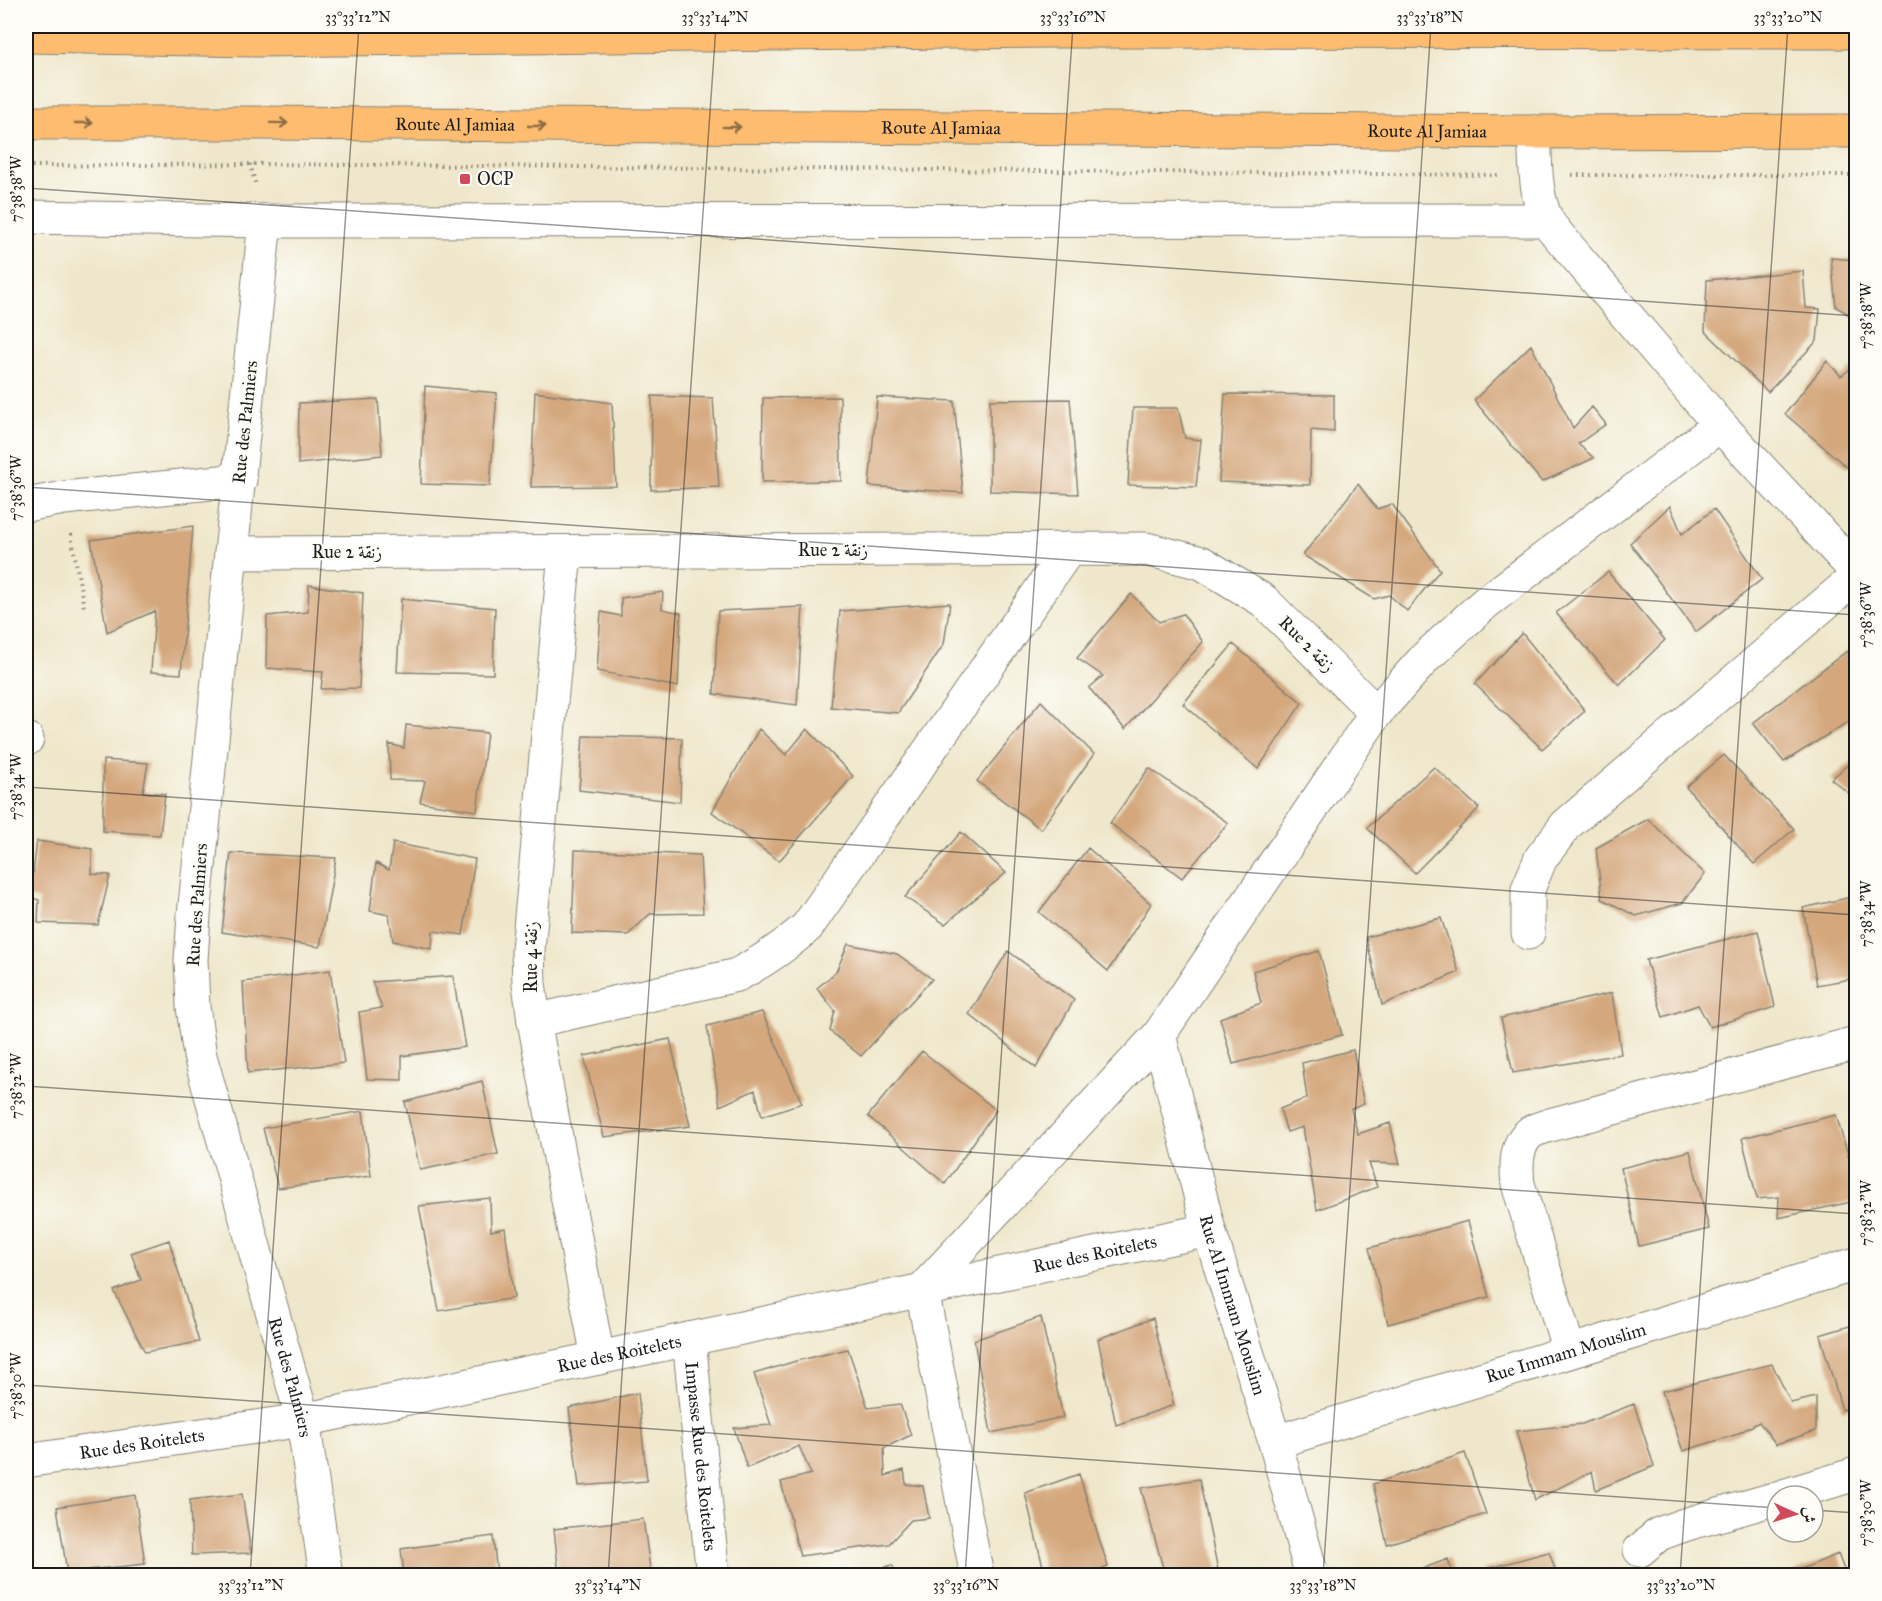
<svg xmlns="http://www.w3.org/2000/svg" width="1882" height="1601" viewBox="0 0 1882 1601" font-family="'IM FELL Great Primer',Amiri,serif">
	<style>
		.building { fill: #d4a77d }
		.lines { fill: none; stroke-linecap: round; stroke-linejoin: round }
		.minor-casing { stroke: #868274; stroke-width: 35 }
		.major-casing { stroke: #868274; stroke-width: 35 }
		.path { stroke: #868274; stroke-width: 4; stroke-dasharray: 1.5 4.5; stroke-linecap: butt }
		.minor { stroke: #fff; stroke-width: 33 }
		.major { stroke: #fdbc6f; stroke-width: 33 }
		.oneway { stroke: #8c6c46 }
		.ticks { fill: none; stroke: #1c1c1c; stroke-width: 1.5; stroke-opacity: 0.45 }
		.poi-dot { fill: #d1495b; stroke: #fdfcf7; stroke-width: 2 }
		.labels { text-anchor: middle; dominant-baseline: central; stroke-width: 4.5; stroke-linejoin: round; paint-order: stroke }
		.street-label { font-size: 18px; fill: #1c1c1c; stroke: #fdfcf7 }
		.poi-label { font-size: 18px; fill: #1c1c1c; stroke: #fdfcf7; text-anchor: start }
		.neatline { fill: none; stroke: #1c1c1c; stroke-width: 2 }
		.ticks-label { font-size: 15px; text-anchor: middle; fill: #1c1c1c }
	</style>
	<rect width="100%" height="100%" fill="#fdfcf7"/>
	<filter id="ink" filterUnits="userSpaceOnUse"><feTurbulence type="fractalNoise" baseFrequency=".0167" numOctaves="2"/><feDisplacementMap in="SourceGraphic" scale="12" xChannelSelector="R" yChannelSelector="G"/><feConvolveMatrix kernelMatrix="1 2 1 2 8 2 1 2 1" color-interpolation-filters="sRGB"/></filter>
	<filter id="wash" filterUnits="userSpaceOnUse"><feTurbulence type="fractalNoise" baseFrequency=".008" numOctaves="4" result="noise"/><feDisplacementMap in="SourceGraphic" scale="24" xChannelSelector="R" yChannelSelector="G"/><feGaussianBlur stdDeviation="1.35" result="paint"/><feColorMatrix in="noise" values="0 0 0 0 0 0 0 0 0 0 0 0 0 0 0 0 0 1.4 0 .05"/><feComposite in="paint" operator="in"/></filter>
	<g filter="url(#wash)">
		<rect width="100%" height="100%" fill="#efe7cb"/>
		<g id="blocks">
			<!-- building -->
			<path class="building" d="M1831,258L1856,260V318L1836,307Z
				M1803,271L1806,308L1820,309L1817,341L1768,392L1705,331L1707,280Z
				M1531,345L1573,428L1592,407L1606,424L1578,444L1594,458L1542,482L1474,400Z
				M1827,361L1841,376L1856,365V460L1848,468L1785,414Z
				M425,386L497,393L490,486L421,484Z
				M535,392L612,403L616,486L531,487Z
				M1225,394L1334,395V432L1311,430L1310,485L1219,482Z
				M652,396L713,398L719,487L651,490Z
				M840,397L841,481L762,482L763,398Z
				M877,397L954,401L963,493L869,486Z
				M378,399L382,455L298,464L299,403Z
				M1070,399L1078,494L990,491V400Z
				M1133,408H1178L1185,438L1201,440L1196,487L1128,485Z
				M1358,484L1377,509L1392,504L1440,570L1407,611L1389,595L1374,599L1303,555Z
				M1670,506L1682,534L1714,509L1762,579L1696,632L1630,543Z
				M193,526L181,674L151,672L155,611L107,632L91,540Z
				M1608,572L1665,640L1619,685L1556,613Z
				M309,585L363,593L359,688L321,689L323,672L266,668L267,616L308,612Z
				M663,592L662,609L681,613L678,687L597,671L601,612L621,616V598Z
				M1131,594L1159,622L1183,614L1203,642L1125,729L1089,688L1103,676L1077,658Z
				M401,599L495,608L493,674L397,672Z
				M950,603L944,644L898,713L831,707L840,611Z
				M803,607L797,705L714,694L718,611Z
				M1522,633L1585,711L1542,749L1475,684Z
				M1233,644L1302,703L1258,769L1183,704Z
				M1847,651L1856,668V717L1784,762L1753,723Z
				M1041,701L1094,754L1041,829L977,781Z
				M406,725L487,733L477,811L420,802L425,781L390,780L389,744L404,748Z
				M759,729L786,755L807,729L853,776L779,861L712,812Z
				M583,736L682,738L680,802L579,790Z
				M1724,755L1794,829L1754,864L1686,787Z
				M1856,758V799L1831,779Z
				M103,760L148,763L143,792L165,794L160,835L103,831Z
				M1434,767L1479,808L1415,873L1367,828Z
				M1149,768L1228,823L1182,878L1110,823Z
				M1648,819L1705,874L1682,903L1636,916L1602,899L1596,848Z
				M961,832L1006,873L945,924L905,897Z
				M37,841L92,849V874L110,875L98,925L38,923L39,900L26,896V875L33,873Z
				M393,843L475,859L463,935L433,931L432,949L393,941L389,915L370,911L376,863L389,870Z
				M1088,848L1151,904L1108,971L1039,912Z
				M575,850L700,855L703,913L650,914L628,935L572,933Z
				M231,853L336,858L320,947L222,932Z
				M1856,896V978L1817,985L1803,908Z
				M1441,918L1459,972L1382,1005L1366,937Z
				M1758,931L1775,1007L1710,1027L1698,1005L1663,1017L1646,960Z
				M848,944L897,954L932,979L861,1056L830,1031L835,1011L817,988L836,972Z
				M1008,951L1074,1000L1036,1068L969,1014Z
				M1319,951L1342,1035L1233,1064L1220,1018L1261,1003L1253,971Z
				M330,970L344,1063L248,1073L243,982Z
				M453,976L465,1047L402,1056V1080L367,1079L359,1012L382,1008L372,982Z
				M1612,993L1621,1054L1513,1073L1501,1018Z
				M762,1012L802,1103L762,1116L755,1090L720,1106L707,1026Z
				M670,1039L690,1126L604,1137L584,1056Z
				M1353,1050L1364,1104L1351,1109L1358,1134L1390,1123L1400,1164L1369,1163L1377,1187L1317,1210L1303,1127L1287,1132L1280,1109L1307,1098L1302,1063Z
				M922,1051L996,1110L945,1184L868,1116Z
				M482,1081L498,1154L420,1170L405,1102Z
				M363,1111L371,1176L278,1188L263,1128Z
				M1836,1115L1856,1181V1201L1778,1218L1779,1197L1757,1199L1742,1138Z
				M1690,1151L1709,1229L1639,1246L1621,1168Z
				M490,1198L491,1231L505,1228L514,1298L439,1311L419,1206Z
				M1468,1221L1489,1297L1388,1324L1369,1248Z
				M169,1240L199,1342L145,1352L114,1291L141,1280L131,1253Z
				M1041,1317L1063,1417L991,1433L974,1340Z
				M1153,1318L1174,1405L1116,1425L1098,1339Z
				M1856,1324V1406L1842,1410L1820,1335Z
				M848,1349L868,1408L900,1404L911,1435L884,1448L885,1476L904,1470L906,1484L923,1486L929,1518L911,1520L889,1544L800,1556L781,1482L811,1474L799,1446L747,1468L734,1428L771,1425L754,1374L796,1361Z
				M1772,1364L1791,1403L1816,1397V1431L1776,1444L1759,1422L1735,1435L1683,1451L1662,1391Z
				M638,1393L647,1481L579,1486L569,1408Z
				M1634,1404L1654,1466L1596,1490L1592,1471L1535,1500L1516,1431L1582,1424Z
				M1465,1453L1486,1514L1387,1544L1373,1484Z
				M1079,1474L1108,1567L1084,1575H1045L1025,1493Z
				M1199,1479L1218,1570L1197,1575H1165L1141,1488Z
				M242,1494L251,1553L192,1555L190,1500Z
				M135,1495L145,1564L67,1572L57,1507Z
				M643,1519L651,1575H559L554,1529Z
				M493,1536L497,1575H404L401,1549Z
				M1549,1552L1557,1575H1484L1482,1570Z
				M1838,1554L1846,1575H1787Z
				M1448,1559L1453,1575H1406Z
				M892,1565L897,1575H861Z"/>
		</g>
	</g>
	<g filter="url(#ink)">
		<use href="#blocks" fill-opacity="0" stroke="#868274" stroke-width="1.5"/>
		<g class="lines">
			<!-- minor casing -->
			<g class="minor-casing">
				<g id="minor">
					<path d="M1534,132C1536,161 1534,194 1547,220C1550,226 1555,231 1558,235L1720,425L1856,571"/>
					<path d="M26,217L265,221L1547,220"/>
					<path id="s1" d="M265,221L194,915L191,960L193,1007L200,1056L303,1420L326,1576"/>
					<path d="M26,505L64,498L240,480"/>
					<path d="M565,552L528,950L529,983L534,1021L598,1358"/>
					<path d="M231,553L1146,549L1202,563L1264,601L1376,713"/>
					<path d="M26,739H27"/>
					<path d="M1528,933V889L1541,858L1566,825L1856,577"/>
					<path d="M534,1021L737,975C764,961 784,947 807,927L1069,549"/>
					<path id="s2" d="M1159,1035L1209,1230L1275,1442L1312,1576"/>
					<path id="s3" d="M689,1339L713,1576"/>
					<path d="M1569,1351L1518,1184C1516,1167 1515,1144 1531,1132C1536,1129 1544,1127 1550,1125L1856,1043"/>
					<path id="s4" d="M1275,1442L1856,1264"/>
					<path id="s5" d="M26,1461L303,1420L1209,1230"/>
					<path d="M1783,1496L1856,1474"/>
					<path d="M1640,1550L1659,1534L1684,1525L1777,1498"/>
					<path d="M977,1576L922,1290L1159,1035L1376,713L1426,657L1484,604L1720,425"/>
				</g>
			</g>
			<!-- major casing -->
			<g class="major-casing">
				<g id="major">
					<path d="M26,36L256,40L1051,31L1856,32"/>
					<path id="s6" d="M26,123H252L1534,132L1856,131"/>
				</g>
			</g>
			<!-- path -->
			<path class="path" d="M250,164L256,186
				M26,166L250,164L1499,175
				M1572,175H1856
				M71,534L84,608"/>
			<!-- minor -->
			<use href="#minor" class="minor"/>
			<!-- major -->
			<use href="#major" class="major"/>
		</g>
		<!-- one-way arrows -->
		<defs><path id="oneway-shaft" d="M-6 0H5M1.5-3L5.5 0L1.5 3" fill="none" stroke-width="1.6" stroke-linecap="round" stroke-linejoin="round" transform="scale(1.5)"/></defs>
		<g class="oneway">
			<use href="#oneway-shaft" transform="translate(84 123)"/>
			<use href="#oneway-shaft" transform="translate(279 123) rotate(1)"/>
			<use href="#oneway-shaft" transform="translate(537 126)"/>
			<use href="#oneway-shaft" transform="translate(732 127)"/>
		</g>
	</g>
	<!-- ticks -->
	<path class="ticks" d="M26,188L1856,316M26,487L1856,615M26,787L1856,915M26,1086L1856,1214M26,1385L1777,1508M1813,1510L1856,1513M250,1576L359,26M608,1576L716,26M965,1576L1073,26M1323,1576L1431,26M1680,1576L1788,26"/>
	<!-- markers -->
	<rect class="poi-dot" x="459" y="173" width="12" height="12" rx="3"/>
	<g class="labels">
		<!-- street labels -->
		<g class="street-label">
			<text stroke="none"><textPath href="#s6" startOffset="429">Route Al Jamiaa</textPath></text>
			<text stroke="none"><textPath href="#s6" startOffset="915">Route Al Jamiaa</textPath></text>
			<text stroke="none"><textPath href="#s6" startOffset="1401">Route Al Jamiaa</textPath></text>
			<text transform="translate(245 422) rotate(-84)">Rue des Palmiers</text>
			<text x="833" y="550">Rue 2 زنقة</text>
			<text x="347" y="552">Rue 2 زنقة</text>
			<text transform="translate(1307 644) rotate(45)">Rue 2 زنقة</text>
			<text transform="translate(197 905) rotate(-86)">Rue des Palmiers</text>
			<text transform="translate(531 957) rotate(-90)">Rue 4 زنقة</text>
			<text stroke="none"><textPath href="#s5" startOffset="1089">Rue des Roitelets</textPath></text>
			<text stroke="none"><textPath href="#s2" startOffset="280">Rue Al Immam Mouslim</textPath></text>
			<text stroke="none"><textPath href="#s4" startOffset="304">Rue Immam Mouslim</textPath></text>
			<text stroke="none"><textPath href="#s5" startOffset="603">Rue des Roitelets</textPath></text>
			<text stroke="none"><textPath href="#s1" startOffset="1173">Rue des Palmiers</textPath></text>
			<text stroke="none"><textPath href="#s5" startOffset="117">Rue des Roitelets</textPath></text>
			<text stroke="none"><textPath href="#s3" startOffset="118">Impasse Rue des Roitelets</textPath></text>
		</g>
		<!-- poi labels -->
		<g class="poi-label">
			<text x="477" y="179">OCP</text>
		</g>
	</g>
	<!-- margin -->
	<rect width="1882" height="1601" fill="none" stroke="#fdfcf7" stroke-width="66"/>
	<!-- north arrow -->
	<g transform="translate(1795 1514) rotate(94)"><circle r="28" fill="#fdfcf7" stroke="#a3a29f" stroke-width="1.5"/>
	<path d="M0-4.5L10 22L0 15L-10 22Z" fill="#d1495b"/>
	<text y="-9" font-size="16" font-weight="bold" text-anchor="middle" fill="#1c1c1c">ش</text>
	</g>
	<rect x="33" y="33" width="1816" height="1535" class="neatline"/>
	<g class="ticks-label">
		<text x="358" y="22">33°33'12"N</text>
		<text x="715" y="22">33°33'14"N</text>
		<text x="1073" y="22">33°33'16"N</text>
		<text x="1430" y="22">33°33'18"N</text>
		<text x="1788" y="22">33°33'20"N</text>
		<text transform="translate(16 189) rotate(-90)" y="5">7°38'38"W</text>
		<text transform="translate(1866 316) rotate(-90)" y="5">7°38'38"W</text>
		<text transform="translate(16 488) rotate(-90)" y="5">7°38'36"W</text>
		<text transform="translate(1866 615) rotate(-90)" y="5">7°38'36"W</text>
		<text transform="translate(16 787) rotate(-90)" y="5">7°38'34"W</text>
		<text transform="translate(1866 914) rotate(-90)" y="5">7°38'34"W</text>
		<text transform="translate(16 1086) rotate(-90)" y="5">7°38'32"W</text>
		<text transform="translate(1866 1213) rotate(-90)" y="5">7°38'32"W</text>
		<text transform="translate(16 1386) rotate(-90)" y="5">7°38'30"W</text>
		<text transform="translate(1866 1513) rotate(-90)" y="5">7°38'30"W</text>
		<text x="251" y="1590">33°33'12"N</text>
		<text x="608" y="1590">33°33'14"N</text>
		<text x="966" y="1590">33°33'16"N</text>
		<text x="1323" y="1590">33°33'18"N</text>
		<text x="1681" y="1590">33°33'20"N</text>
	</g>
</svg>
